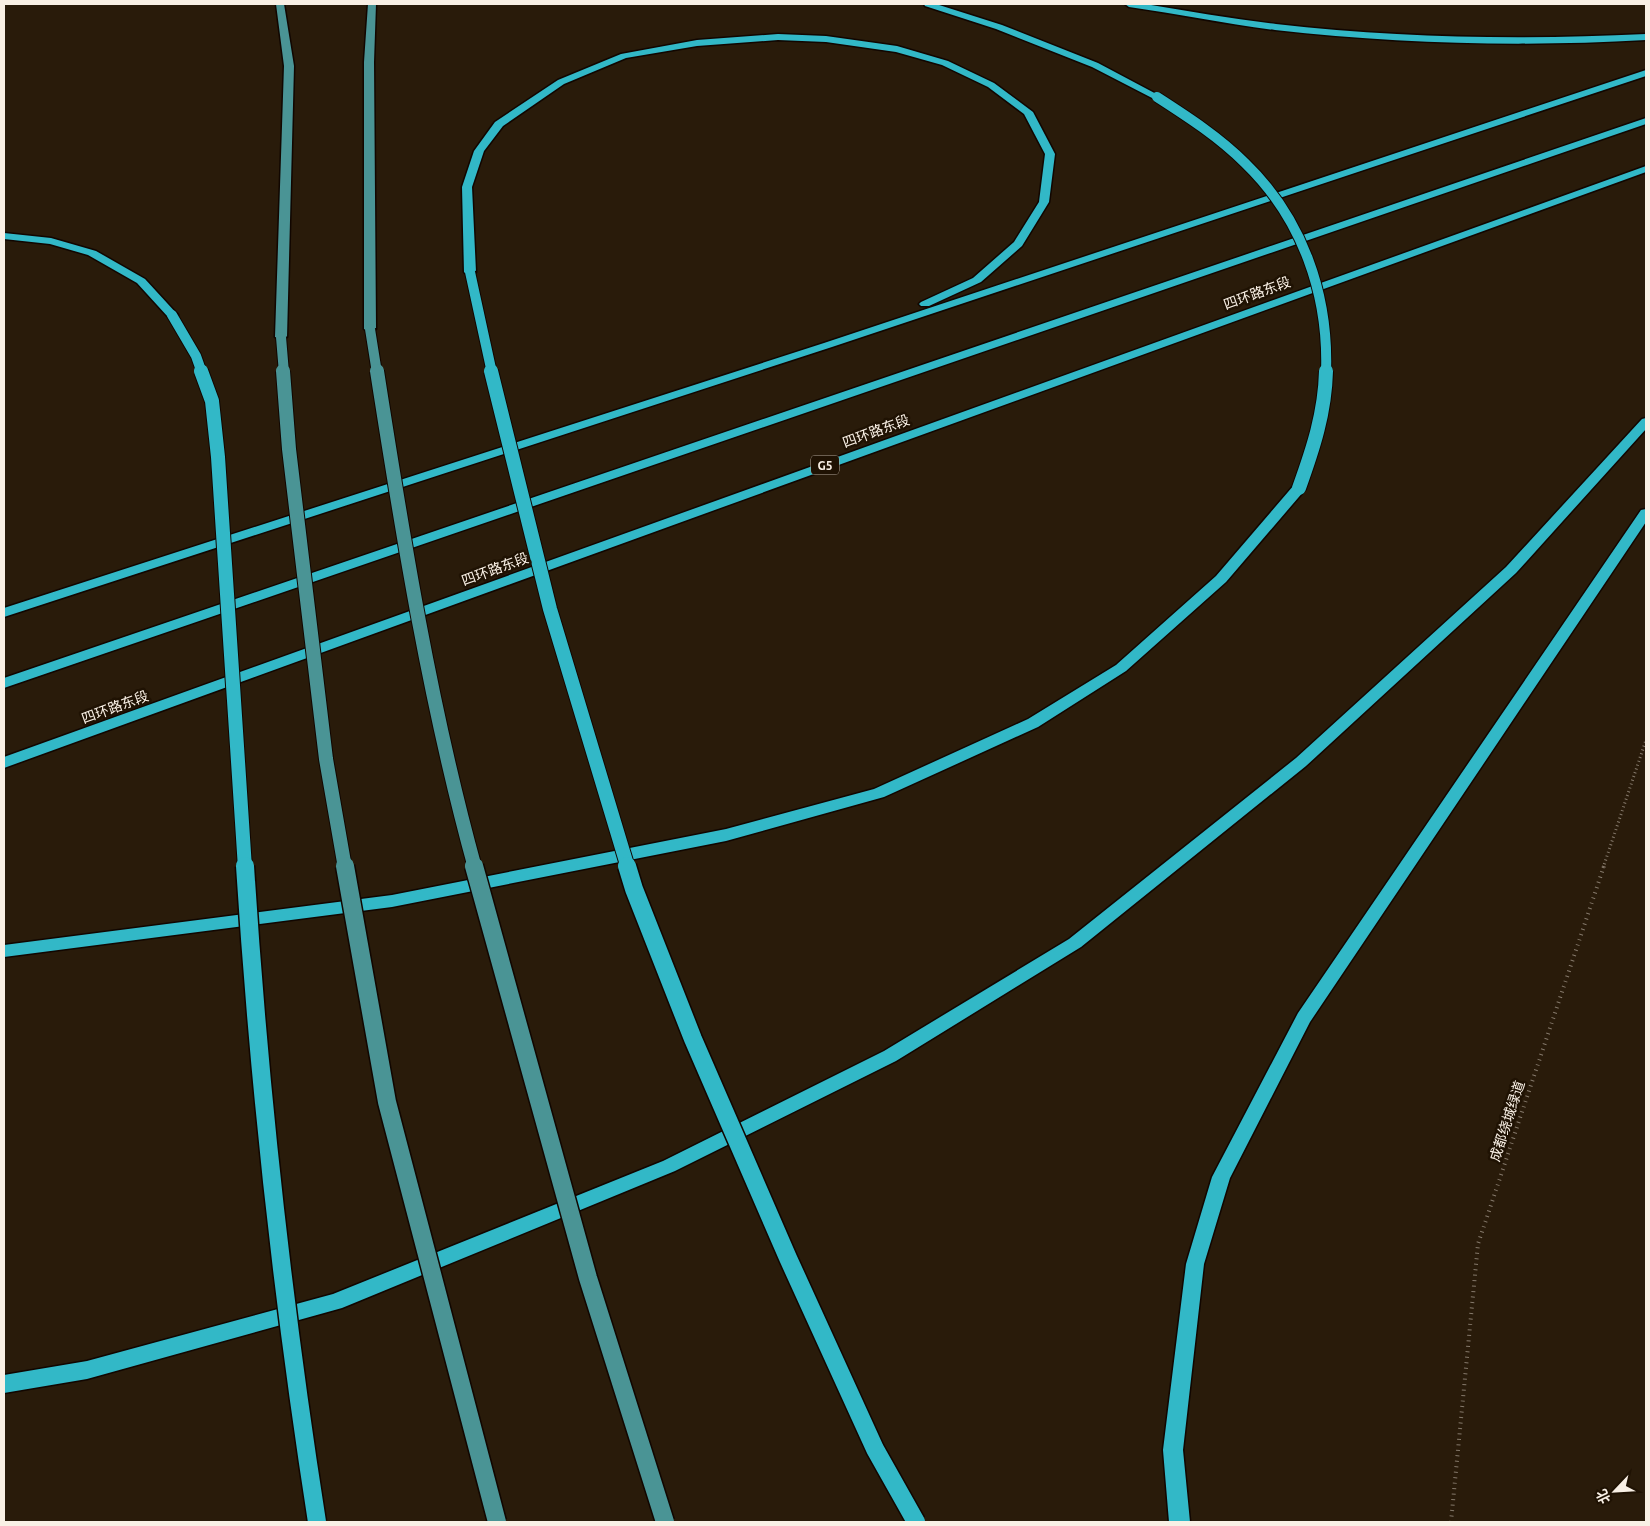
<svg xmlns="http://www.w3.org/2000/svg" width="1650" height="1526" viewBox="0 0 1650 1526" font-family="Ubuntu,'Noto Sans SC',sans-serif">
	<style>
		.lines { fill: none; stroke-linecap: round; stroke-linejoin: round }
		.major-casing { stroke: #110600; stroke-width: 3 }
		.highway-casing { stroke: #110600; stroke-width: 3 }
		.path-far1 { stroke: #85796b; stroke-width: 3; stroke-dasharray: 1 3; stroke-linecap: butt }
		.path { stroke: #85796b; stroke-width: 4; stroke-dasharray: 1 4.5; stroke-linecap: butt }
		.major { fill: #4a9495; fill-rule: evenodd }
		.highway { fill: #32b8c7; fill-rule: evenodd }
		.major-bridge-far2-casing { stroke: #110600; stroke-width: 12; stroke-linecap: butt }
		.major-bridge-far1-casing { stroke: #110600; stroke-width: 16; stroke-linecap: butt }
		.major-bridge-casing { stroke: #110600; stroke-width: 21; stroke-linecap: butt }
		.highway-bridge-far2-casing { stroke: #110600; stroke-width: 12; stroke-linecap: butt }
		.highway-bridge-far1-casing { stroke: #110600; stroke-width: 16; stroke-linecap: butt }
		.highway-bridge-casing { stroke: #110600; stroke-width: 21; stroke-linecap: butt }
		.major-bridge-far2 { stroke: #4a9495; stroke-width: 10 }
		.major-bridge-far1 { stroke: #4a9495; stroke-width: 14 }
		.major-bridge { stroke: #4a9495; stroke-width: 18 }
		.highway-bridge-far2 { stroke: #32b8c7; stroke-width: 10 }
		.highway-bridge-far1 { stroke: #32b8c7; stroke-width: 14 }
		.highway-bridge { stroke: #32b8c7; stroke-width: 18 }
		.labels { text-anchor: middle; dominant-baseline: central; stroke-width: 5; stroke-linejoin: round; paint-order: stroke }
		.shield { fill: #1f1203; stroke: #b8ada1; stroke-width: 1 }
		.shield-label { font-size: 12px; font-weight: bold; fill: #f9f0e5 }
		.street-label { font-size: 14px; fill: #f9f0e5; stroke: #1f1203 }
	</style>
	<rect width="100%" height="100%" fill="#291b0a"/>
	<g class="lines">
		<!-- major casing -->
		<g class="major-casing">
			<path id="major" d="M276,4H284L294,66L287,337L281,340L275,337L284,66Z
				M368,4H376L374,62L376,329L370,332L364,329V62Z"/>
		</g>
		<!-- highway casing -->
		<g class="highway-casing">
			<path id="highway" d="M924,4H936L1002,25L1098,63L1162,97L1160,99H1154L1092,67L996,29L925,6Z
				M1125,4H1145C1189,11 1232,19 1276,24C1399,38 1522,40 1646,34V40C1523,47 1398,44 1275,30C1226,24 1178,14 1129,7Z
				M778,34L826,36L897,46L948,61L994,83L1033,112L1055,154L1049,202L1022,246L981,282L929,306H921L919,304L921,302L973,278L1014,242L1039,202L1045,154L1024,114L988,87L942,65L896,52L826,42L778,40L697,46L626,58L564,84L503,126L484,151L472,187L476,272L474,274H466L464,272L462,187L474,151L495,122L558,80L621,54L697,40Z
				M1646,70V76L832,347L4,617V608L824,343Z
				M1646,118V124L4,688V678Z
				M1646,166V172L4,768V757Z
				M4,233L51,238L96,251L145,279L178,315L176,317H168L137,283L88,255L50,244L4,239Z
				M1646,418V429L1516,573L1306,766L1081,947L896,1061L675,1171L342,1308L87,1379L4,1393V1375L87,1361L333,1294L663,1161L884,1051L1069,939L1296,758L1506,567L1642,419Z
				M1299,484L1304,485L1305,488L1304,491L1226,582L1126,671L1038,727L884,797L726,841L392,907L4,957V945L392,895L726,829L874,789L1028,719L1116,665L1216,576L1294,485Z
				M1646,509V522L1310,1022L1230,1178L1204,1264L1183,1450L1190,1522H1169L1163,1450L1186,1264L1212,1177L1298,1013L1641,510Z"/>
		</g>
		<!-- path-far1 -->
		<path class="path-far1" d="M1603,868L1646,740"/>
		<!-- path -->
		<path class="path" d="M1451,1522L1478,1244L1604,866"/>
		<!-- major -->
		<use href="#major" class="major"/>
		<!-- highway -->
		<use href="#highway" class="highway"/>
		<!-- major-bridge-far2 casing -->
		<g class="major-bridge-far2-casing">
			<path id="major-bridge-far2" d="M370,329L377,373
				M281,337L284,373"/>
		</g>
		<!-- major-bridge-far1 casing -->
		<g class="major-bridge-far1-casing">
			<path id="major-bridge-far1" d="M283,371L289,449L326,759L345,868
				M377,371C403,538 430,705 475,868"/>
		</g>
		<!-- major-bridge casing -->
		<g class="major-bridge-casing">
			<path id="major-bridge" d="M345,866L387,1102L497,1522
				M474,866L588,1278L665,1522"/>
		</g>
		<!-- highway-bridge-far2 casing -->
		<g class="highway-bridge-far2-casing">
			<path id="highway-bridge-far2" d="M1157,97C1188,117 1219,137 1245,163C1302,218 1329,294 1326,373
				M470,272L492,373
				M172,315L196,356L202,373"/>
		</g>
		<!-- highway-bridge-far1 casing -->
		<g class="highway-bridge-far1-casing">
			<path id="highway-bridge-far1" d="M201,371L212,401L218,457L245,868
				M491,371L550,609L628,868
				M1299,488C1313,449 1325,413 1326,371"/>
		</g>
		<!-- highway-bridge casing -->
		<g class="highway-bridge-casing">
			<path id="highway-bridge" d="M245,866C259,1086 283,1305 317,1522
				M627,866L634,889L693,1039L788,1258L875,1449L916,1522"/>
		</g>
		<!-- major-bridge-far2 -->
		<use href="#major-bridge-far2" class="major-bridge-far2"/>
		<!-- major-bridge-far1 -->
		<use href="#major-bridge-far1" class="major-bridge-far1"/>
		<!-- major-bridge -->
		<use href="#major-bridge" class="major-bridge"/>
		<!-- highway-bridge-far2 -->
		<use href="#highway-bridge-far2" class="highway-bridge-far2"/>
		<!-- highway-bridge-far1 -->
		<use href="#highway-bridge-far1" class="highway-bridge-far1"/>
		<!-- highway-bridge -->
		<use href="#highway-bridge" class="highway-bridge"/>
	</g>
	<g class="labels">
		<!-- shield labels -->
		<rect class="shield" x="811" y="455.5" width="28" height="19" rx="4"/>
		<g class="shield-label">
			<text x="825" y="465">G5</text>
		</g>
		<!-- street labels -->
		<g class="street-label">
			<text transform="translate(1257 293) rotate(-20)">四环路东段</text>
			<text transform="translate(876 431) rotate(-20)">四环路东段</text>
			<text transform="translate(495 569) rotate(-20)">四环路东段</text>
			<text transform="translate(115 707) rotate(-20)">四环路东段</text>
			<text transform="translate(1507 1121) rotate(-72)">成都绕城绿道</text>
		</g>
	</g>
	<!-- border -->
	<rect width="1650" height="1526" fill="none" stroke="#f9f0e5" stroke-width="10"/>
	<!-- north arrow -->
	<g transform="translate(1615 1491) rotate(245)" stroke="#1f1203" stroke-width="4" paint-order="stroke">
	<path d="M0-4L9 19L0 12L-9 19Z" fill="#f9f0e5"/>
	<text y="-8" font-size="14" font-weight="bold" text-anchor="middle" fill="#f9f0e5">北</text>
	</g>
</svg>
